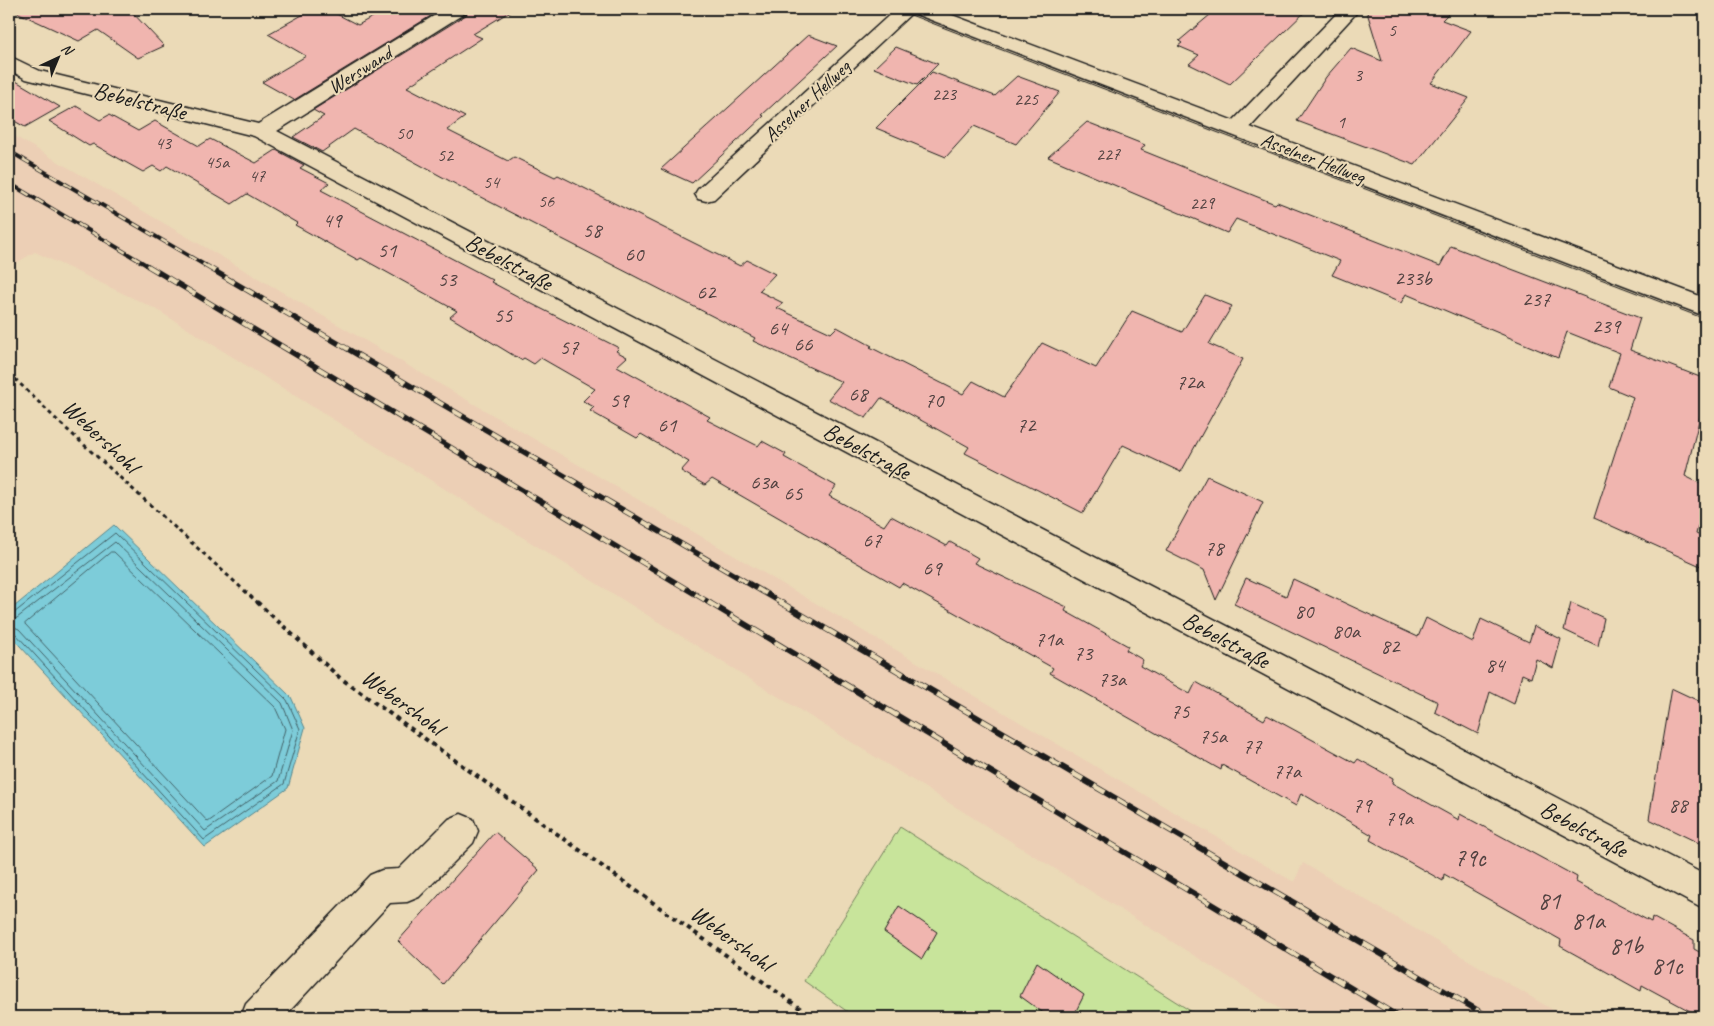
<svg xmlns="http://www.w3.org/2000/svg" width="1714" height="1026" viewBox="0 0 1714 1026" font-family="Caveat,sans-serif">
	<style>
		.built { fill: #eccfb5 }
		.green { fill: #c8e49b; stroke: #72805c }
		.water { fill: #7dccd9; stroke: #56868d }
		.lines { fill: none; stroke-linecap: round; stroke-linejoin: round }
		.shore { stroke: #436268; stroke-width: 1 }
		.building { fill: #f0b5af; stroke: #1c1c1c }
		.minor-casing { stroke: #1c1c1c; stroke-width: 3 }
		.major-casing { stroke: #1c1c1c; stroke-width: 3 }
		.path-far1 { stroke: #1c1c1c; stroke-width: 3; stroke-dasharray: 4 4; stroke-linecap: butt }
		.path { stroke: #1c1c1c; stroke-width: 4; stroke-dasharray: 4.5 4.5; stroke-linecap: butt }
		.minor { fill: #ebdab7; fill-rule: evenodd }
		.major { fill: #ebdab7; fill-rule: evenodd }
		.tram { stroke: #1c1c1c; stroke-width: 1 }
		.rail-far2-casing { stroke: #1c1c1c; stroke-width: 4 }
		.rail-far1-casing { stroke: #1c1c1c; stroke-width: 5.5 }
		.rail-casing { stroke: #1c1c1c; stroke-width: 6 }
		.rail-far2 { stroke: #ebdab7; stroke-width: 2.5; stroke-dasharray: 8; stroke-linecap: butt }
		.rail-far1 { stroke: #ebdab7; stroke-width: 4; stroke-dasharray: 11; stroke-linecap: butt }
		.rail { stroke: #ebdab7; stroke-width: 4.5; stroke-dasharray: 13; stroke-linecap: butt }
		.labels { text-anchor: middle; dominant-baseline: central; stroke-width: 4.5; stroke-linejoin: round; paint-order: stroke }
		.far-number-label { font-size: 18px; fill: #514241 }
		.far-street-label { font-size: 20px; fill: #1c1c1c; stroke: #ebdab7 }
		.number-label { font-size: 21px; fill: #514241 }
		.street-label { font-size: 24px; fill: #1c1c1c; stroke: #ebdab7 }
		.near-number-label { font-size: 25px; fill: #514241 }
	</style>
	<rect width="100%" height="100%" fill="#ebdab7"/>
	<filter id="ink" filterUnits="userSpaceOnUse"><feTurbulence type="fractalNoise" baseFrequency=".02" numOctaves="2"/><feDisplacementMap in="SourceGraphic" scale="10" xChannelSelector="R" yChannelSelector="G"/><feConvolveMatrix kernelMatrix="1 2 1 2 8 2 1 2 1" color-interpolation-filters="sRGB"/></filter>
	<g filter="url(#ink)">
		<!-- built -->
		<path class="built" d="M9,133L1294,882L1303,863L1565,1017H1293L154,308L35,252L9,267Z"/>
		<!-- green -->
		<path class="green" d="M900,827L1200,1017H855L804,981Z"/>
		<!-- water -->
		<path class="water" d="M114,525L291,697L305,728L288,788L205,847L9,634V611Z"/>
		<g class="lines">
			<!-- shore -->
			<path class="shore" d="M111,552H114L275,707L285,729L272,776L208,822L25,624Z
				M9,614L14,613L115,533L287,700L300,729L284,784L204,840L15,633L9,632
				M9,621L17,618L115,542L282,703L293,730L278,781L205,831L19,629L9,625"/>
		</g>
		<!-- building -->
		<path class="building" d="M10,9H135L131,11L164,46L138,58L98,30L79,41Z
			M313,9H327L358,25L387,9H442L294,100L262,82L306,56L268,34Z
			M469,9H514L473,34L482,38L407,87L465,117L447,130L508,161L514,157L555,177L558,175L740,266L747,260L775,274L759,291L783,303L777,308L831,333L837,327L872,346L870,347L963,394L973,381L1004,397L1042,343L1096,368L1132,311L1182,332L1205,295L1232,306L1209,344L1243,359L1181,472L1123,445L1083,513L965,453L969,447L881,398L866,418L828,399L842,382L753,341L755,338L459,186L354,129L322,152L293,137L324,116L313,110L466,15Z
			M1217,9H1308L1230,84L1189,64L1199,55L1178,46L1182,43L1179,41Z
			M1366,9H1453L1442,20L1471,31L1431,83L1469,98L1415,165L1297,121L1326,77L1351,48L1382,61Z
			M808,35L837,46L762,115L764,116L692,183L661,169Z
			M896,47L938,64L917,85L874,68Z
			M932,72L995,96L1017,76L1060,92L1016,144L974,126L946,157L876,128Z
			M9,77L60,107L25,127L9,118Z
			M76,106L100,120L109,115L138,131L155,121L199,146L210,139L256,163L276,150L304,165L300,168L329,183L321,190L493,280L491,282L532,304L619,348L616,351L627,357L617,366L710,417L707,420L758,446L762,441L786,454L784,457L836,486L829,496L884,526L891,516L947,546L950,542L978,558L974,563L1067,607L1065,611L1128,646L1126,650L1143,660L1140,666L1190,694L1196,682L1264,720L1267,715L1355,763L1358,759L1393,778L1392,783L1459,820L1460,814L1577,877L1576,882L1613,902L1651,922L1652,917L1694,940V949L1705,955V1017H1701L1642,985L1641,991L1560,946L1561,940L1481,895L1444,874L1443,881L1370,840L1372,835L1301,793L1296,806L1222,765L1221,770L1050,673L1053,668L902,583L899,587L712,479L705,485L681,471L689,462L641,434L637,438L590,411L594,407L583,401L595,389L541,358L534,364L524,358L521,360L450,317L457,311L361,258L358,260L295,225L297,223L247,194L232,204L167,166L161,171L153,166L143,172L93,144L89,146L49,121Z
			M1087,122L1145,145L1141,150L1275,204L1277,202L1440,266L1451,246L1640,318L1630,350L1705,379V397L1685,476L1705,486V500L1696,534L1705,538V568L1594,518L1633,397L1609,387L1620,353L1567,332L1558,358L1406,294L1401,303L1332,275L1340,261L1236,219L1227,233L1048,157Z
			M1207,476L1263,502L1216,600L1204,570L1166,551Z
			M1246,578L1286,596L1293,579L1418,637L1426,618L1473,642L1481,619L1529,642L1534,626L1561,639L1553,668L1536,659L1531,678L1522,674L1514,704L1490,692L1478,734L1435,712L1438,702L1234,604Z
			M1571,603L1604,618L1598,646L1564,630Z
			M1671,688L1705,704V846L1649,819Z
			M495,832L539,870L443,984L398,941Z
			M899,906L937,932L922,959L884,932Z
			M1037,962L1084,995L1073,1017H1049L1020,996Z"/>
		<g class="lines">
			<!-- minor casing -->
			<g class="minor-casing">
				<path id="minor" d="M445,9H467L465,13L277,131L1705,875V910L254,136L26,79L9,70V56L40,71L258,124Z
					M896,9H916L714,199L706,201L698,199L695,194L698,189Z
					M1341,9H1360L1244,134L1237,136L1230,134L1227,129L1230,124Z
					M461,814L473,819L478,831L473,843L419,897L407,902L390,903L284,1017H241L246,1004L370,875L382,870L399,869L449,819Z"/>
			</g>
			<!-- major casing -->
			<g class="major-casing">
				<path id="major" d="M911,9H936L1705,298V316L913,13Z"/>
			</g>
			<!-- path-far1 -->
			<path class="path-far1" d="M9,373L60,423L258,603"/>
			<!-- path -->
			<path class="path" d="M257,602L339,677L812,1017"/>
			<!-- minor -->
			<use href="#minor" class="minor"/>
			<!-- major -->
			<use href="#major" class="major"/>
			<!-- tram -->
			<path class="tram" d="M895,9L1705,319"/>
			<!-- rail-far2 casing -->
			<g class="rail-far2-casing">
				<path id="rail-far2" d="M9,151L208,267
					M9,183L150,267"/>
			</g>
			<!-- rail-far1 casing -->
			<g class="rail-far1-casing">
				<path id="rail-far1" d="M148,266L710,603
					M206,266L782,603"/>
			</g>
			<!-- rail casing -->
			<g class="rail-casing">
				<path id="rail" d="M708,602L1399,1017
					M780,602L1489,1017"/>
			</g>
			<!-- rail-far2 -->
			<use href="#rail-far2" class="rail-far2"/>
			<!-- rail-far1 -->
			<use href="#rail-far1" class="rail-far1"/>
			<!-- rail -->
			<use href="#rail" class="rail"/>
		</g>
	</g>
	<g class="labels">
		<!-- far-number labels -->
		<g class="far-number-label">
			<text x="1392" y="30">5</text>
			<text x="1358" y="75">3</text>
			<text x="944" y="94">223</text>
			<text x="1026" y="99">225</text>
			<text x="1341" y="122">1</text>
			<text x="404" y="133">50</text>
			<text x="163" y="143">43</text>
			<text x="1108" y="154">227</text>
			<text x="445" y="155">52</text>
			<text x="217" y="162">45a</text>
			<text x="257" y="176">47</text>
			<text x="491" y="182">54</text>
			<text x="546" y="201">56</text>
			<text x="1202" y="203">229</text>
		</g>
		<!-- far-street labels -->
		<g class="far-street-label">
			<text transform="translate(360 70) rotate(-32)">Werswand</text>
			<text transform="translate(807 101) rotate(-43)">Asselner Hellweg</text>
			<text transform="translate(1313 158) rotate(21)">Asselner Hellweg</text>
		</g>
		<!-- number labels -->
		<g class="number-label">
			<text x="332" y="220">49</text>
			<text x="592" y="230">58</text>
			<text x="387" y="250">51</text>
			<text x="634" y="254">60</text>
			<text x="1413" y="278">233b</text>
			<text x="447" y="279">53</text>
			<text x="706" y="292">62</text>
			<text x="1536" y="299">237</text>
			<text x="503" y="315">55</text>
			<text x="1606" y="326">239</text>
			<text x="778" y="328">64</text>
			<text x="803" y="344">66</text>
			<text x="569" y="347">57</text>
			<text x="1190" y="382">72a</text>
			<text x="858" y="394">68</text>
			<text x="619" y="400">59</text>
			<text x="934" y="400">70</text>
			<text x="667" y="425">61</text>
			<text x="1026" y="425">72</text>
			<text x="764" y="482">63a</text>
			<text x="793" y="493">65</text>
			<text x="872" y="540">67</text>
			<text x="1214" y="548">78</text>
			<text x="932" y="568">69</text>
			<text x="1304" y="611">80</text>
			<text x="1346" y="631">80a</text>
			<text x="1049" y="639">71a</text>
			<text x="1390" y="646">82</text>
			<text x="1083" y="653">73</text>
			<text x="1495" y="665">84</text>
			<text x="1112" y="679">73a</text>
			<text x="1180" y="711">75</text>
			<text x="1213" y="736">75a</text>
			<text x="1252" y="746">77</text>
			<text x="1287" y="771">77a</text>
			<text x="1362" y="805">79</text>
			<text x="1678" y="805">88</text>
			<text x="1399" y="818">79a</text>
		</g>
		<!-- street labels -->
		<g class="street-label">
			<text transform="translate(140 101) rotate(14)">Bebelstraße</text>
			<text transform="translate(509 262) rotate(28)">Bebelstraße</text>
			<text transform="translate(101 436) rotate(43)">Webershohl</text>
			<text transform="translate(867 451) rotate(28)">Bebelstraße</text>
			<text transform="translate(1226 640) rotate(28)">Bebelstraße</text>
			<text transform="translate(403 702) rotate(36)">Webershohl</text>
			<text transform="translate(1584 829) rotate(28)">Bebelstraße</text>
			<text transform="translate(732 938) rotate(36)">Webershohl</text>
		</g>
		<!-- near-number labels -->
		<g class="near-number-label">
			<text x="1470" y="858">79c</text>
			<text x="1549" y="901">81</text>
			<text x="1588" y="921">81a</text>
			<text x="1626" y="946">81b</text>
			<text x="1667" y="966">81c</text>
		</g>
	</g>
	<!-- margin -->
	<rect width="1714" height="1026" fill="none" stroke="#ebdab7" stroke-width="30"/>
	<rect x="15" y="15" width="1684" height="996" fill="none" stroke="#1c1c1c" stroke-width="2" filter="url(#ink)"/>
	<!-- north arrow -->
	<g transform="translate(58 58) rotate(44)" stroke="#ebdab7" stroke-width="4" paint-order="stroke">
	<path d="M0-4L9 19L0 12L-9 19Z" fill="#1c1c1c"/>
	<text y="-8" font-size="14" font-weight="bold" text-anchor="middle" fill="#1c1c1c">N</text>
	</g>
</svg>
